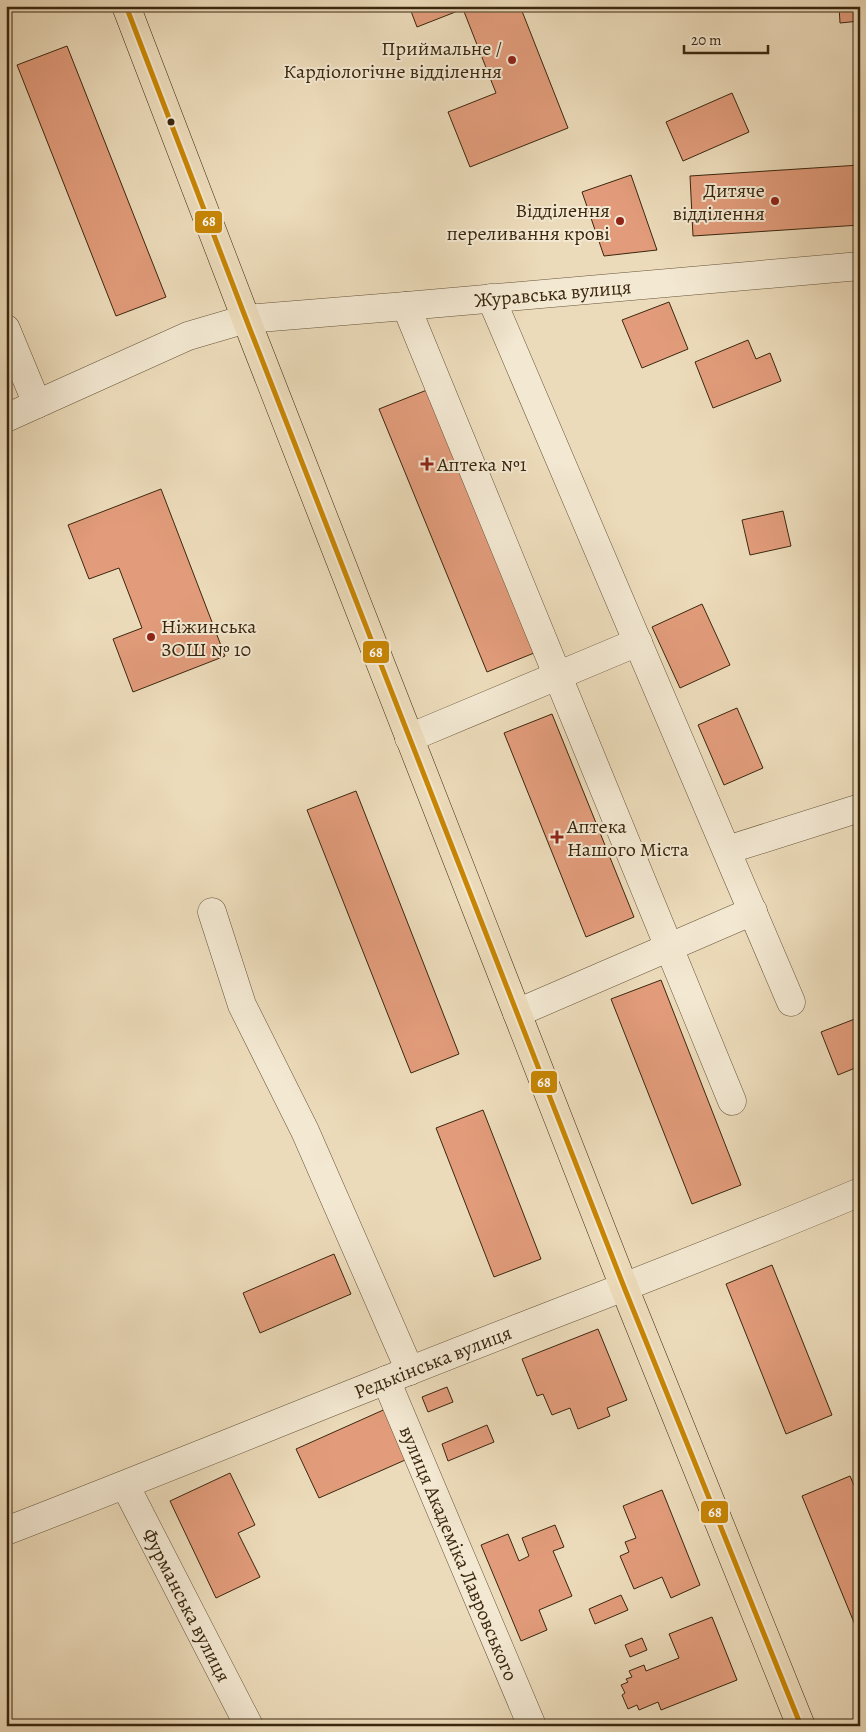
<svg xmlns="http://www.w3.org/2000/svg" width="866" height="1732" viewBox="0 0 866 1732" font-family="Alegreya,serif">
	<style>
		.building { fill: #e29c7b; stroke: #3a270e }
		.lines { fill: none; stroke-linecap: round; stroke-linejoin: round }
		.minor-casing { stroke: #665439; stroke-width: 29 }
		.major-casing { stroke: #3a270e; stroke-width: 29 }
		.minor { stroke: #f3e8d2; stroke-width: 28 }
		.major { stroke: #ecdbba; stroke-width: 28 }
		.bus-1-casing { stroke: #f3e8d2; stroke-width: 9 }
		.bus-1 { stroke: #c88604; stroke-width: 5 }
		.poi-dot { fill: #8f2418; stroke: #f3e8d2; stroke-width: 2 }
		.bus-dot { fill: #3a270e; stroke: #f3e8d2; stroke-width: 2 }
		.labels { text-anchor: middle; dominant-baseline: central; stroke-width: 4; stroke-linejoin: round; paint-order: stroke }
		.poi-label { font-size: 20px; fill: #3a270e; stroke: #f3e8d2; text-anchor: end }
		.street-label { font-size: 20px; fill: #3a270e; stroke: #f3e8d2 }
		.line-badge { stroke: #f3e8d2; stroke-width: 2 }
		.badge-label { font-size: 14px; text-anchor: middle; font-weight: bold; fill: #fff }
	</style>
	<rect width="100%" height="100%" fill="#ecdbba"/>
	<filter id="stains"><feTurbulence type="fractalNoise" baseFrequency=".004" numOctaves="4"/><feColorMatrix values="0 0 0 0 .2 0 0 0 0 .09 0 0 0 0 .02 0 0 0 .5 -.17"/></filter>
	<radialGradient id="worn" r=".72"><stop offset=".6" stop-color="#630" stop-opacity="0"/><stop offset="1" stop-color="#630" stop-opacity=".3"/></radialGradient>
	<!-- building -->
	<path class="building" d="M409,6H520L568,128L470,167L448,112L496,93L463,9L417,27Z
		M839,6H860V21L840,23Z
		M67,46L166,297L116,316L17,65Z
		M732,93L749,132L683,161L666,122Z
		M860,165V225L693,236L690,176Z
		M631,175L657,250L604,256L582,192Z
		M669,302L688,349L642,368L622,320Z
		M748,340L756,359L770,353L781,381L713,408L695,362Z
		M432,388L539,651L487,672L379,409Z
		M161,489L225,656L133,692L113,639L142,628L119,568L89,579L68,525Z
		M783,511L791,546L750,555L742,520Z
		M702,604L730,665L680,688L652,627Z
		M737,708L763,768L724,785L698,725Z
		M552,714L634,917L586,937L504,733Z
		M356,791L459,1054L411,1073L307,810Z
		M661,980L741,1185L692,1204L611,999Z
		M860,1017V1066L838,1075L821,1032Z
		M483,1110L541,1259L494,1277L436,1128Z
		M334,1254L351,1294L260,1333L243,1293Z
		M772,1265L832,1415L786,1434L726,1284Z
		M598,1329L627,1400L607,1408L610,1416L578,1429L570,1408L552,1415L543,1394L537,1396L522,1359Z
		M447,1387L453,1402L428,1412L422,1397Z
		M390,1407L412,1457L319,1498L296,1449Z
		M487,1425L494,1442L448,1461L442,1444Z
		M230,1473L255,1525L238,1533L260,1577L216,1598L170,1501Z
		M850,1476L860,1499V1637L802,1496Z
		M662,1490L700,1585L671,1598L662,1577L634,1589L620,1556L629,1552L625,1542L636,1538L623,1506Z
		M555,1525L564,1547L553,1551L572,1596L539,1610L547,1630L521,1641L481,1545L508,1534L519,1561L529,1556L522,1538Z
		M621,1595L628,1610L595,1624L589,1609Z
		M712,1617L737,1680L661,1710L658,1702L639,1710L637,1705L628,1709L622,1695L625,1693L621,1685L628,1682L626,1679L632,1677L629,1671L644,1665L646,1671L679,1658L669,1634Z
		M642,1638L647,1650L630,1657L625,1645Z"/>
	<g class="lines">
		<!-- minor casing -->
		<g class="minor-casing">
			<g id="minor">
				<path d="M491,298L791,1002"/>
				<path d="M406,306L732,1101"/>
				<path d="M6,329L37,404"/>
				<path id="s1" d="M6,418L188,336L246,319L406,306L860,266"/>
				<path d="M409,738L638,642"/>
				<path d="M727,850L860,808"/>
				<path d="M212,912L242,1005L305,1131L410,1371"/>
				<path d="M517,1013L753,911"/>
				<path id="s2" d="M386,1380L532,1726"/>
				<path id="s3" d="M125,1485L249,1726"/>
				<path id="s4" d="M6,1531C141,1479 275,1424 409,1371C560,1311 711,1255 860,1192"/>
			</g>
		</g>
		<!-- major casing -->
		<g class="major-casing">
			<path id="major" d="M126,6L246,319L624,1287L801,1726"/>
		</g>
		<!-- minor -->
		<use href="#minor" class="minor"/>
		<!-- major -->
		<use href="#major" class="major"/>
		<!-- bus-1 casing -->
		<g class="bus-1-casing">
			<path id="bus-1" d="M126,6L246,319L624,1287L801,1726"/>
		</g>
		<!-- bus-1 -->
		<use href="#bus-1" class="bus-1"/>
	</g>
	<!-- markers -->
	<g class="poi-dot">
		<circle cx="512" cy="60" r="5"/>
		<circle cx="775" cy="201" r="5"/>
		<circle cx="620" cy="221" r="5"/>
		<path d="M424.5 456.5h5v5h5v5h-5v5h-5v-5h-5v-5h5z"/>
		<circle cx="151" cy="637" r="5"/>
		<path d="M554.5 829.5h5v5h5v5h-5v5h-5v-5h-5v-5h5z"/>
	</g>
	<circle class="bus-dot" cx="171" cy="122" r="4.5"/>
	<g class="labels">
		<!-- poi labels -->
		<g class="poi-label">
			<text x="502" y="48">Приймальне /<tspan x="502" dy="23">Кардіологічне відділення</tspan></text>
			<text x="765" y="190">Дитяче<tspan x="765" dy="23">відділення</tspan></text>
			<text x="610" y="210">Відділення<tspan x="610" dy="23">переливання крові</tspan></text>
			<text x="437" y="464" text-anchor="start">Аптека №1</text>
			<text x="161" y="626" text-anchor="start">Ніжинська<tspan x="161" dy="23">ЗОШ № 10</tspan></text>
			<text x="567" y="826" text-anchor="start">Аптека<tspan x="567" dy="23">Нашого Міста</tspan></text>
		</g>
		<!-- street labels -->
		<g class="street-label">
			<text stroke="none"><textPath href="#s1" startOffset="568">Журавська вулиця</textPath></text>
			<text stroke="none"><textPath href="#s4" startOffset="459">Редькінська вулиця</textPath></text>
			<text stroke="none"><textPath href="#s2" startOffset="188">вулиця Академіка Лавровського</textPath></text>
			<text stroke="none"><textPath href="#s3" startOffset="135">Фурманська вулиця</textPath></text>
		</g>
	</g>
	<g class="line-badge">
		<rect x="194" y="210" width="29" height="24" rx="5" fill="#c88604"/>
		<rect x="362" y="640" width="28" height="24" rx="5" fill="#c88604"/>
		<rect x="530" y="1070" width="28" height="24" rx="5" fill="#c88604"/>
		<rect x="700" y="1500" width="29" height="24" rx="5" fill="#c88604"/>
	</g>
	<g class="badge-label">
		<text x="209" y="226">68</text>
		<text x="376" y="657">68</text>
		<text x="544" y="1087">68</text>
		<text x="715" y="1517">68</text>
	</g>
	<!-- margin -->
	<rect width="866" height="1732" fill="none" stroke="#ecdbba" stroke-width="25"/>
	<rect x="8" y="8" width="851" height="1717" fill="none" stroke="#3a270e" stroke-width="2.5"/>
	<rect x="12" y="12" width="841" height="1707" fill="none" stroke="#3a270e"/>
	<!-- scale -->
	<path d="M684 45v8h84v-8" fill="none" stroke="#3a270e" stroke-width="2.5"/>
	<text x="691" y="45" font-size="15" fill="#3a270e" stroke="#f3e8d2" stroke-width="4" paint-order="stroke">20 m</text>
	<rect width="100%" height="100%" filter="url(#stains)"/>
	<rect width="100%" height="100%" fill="url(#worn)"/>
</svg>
